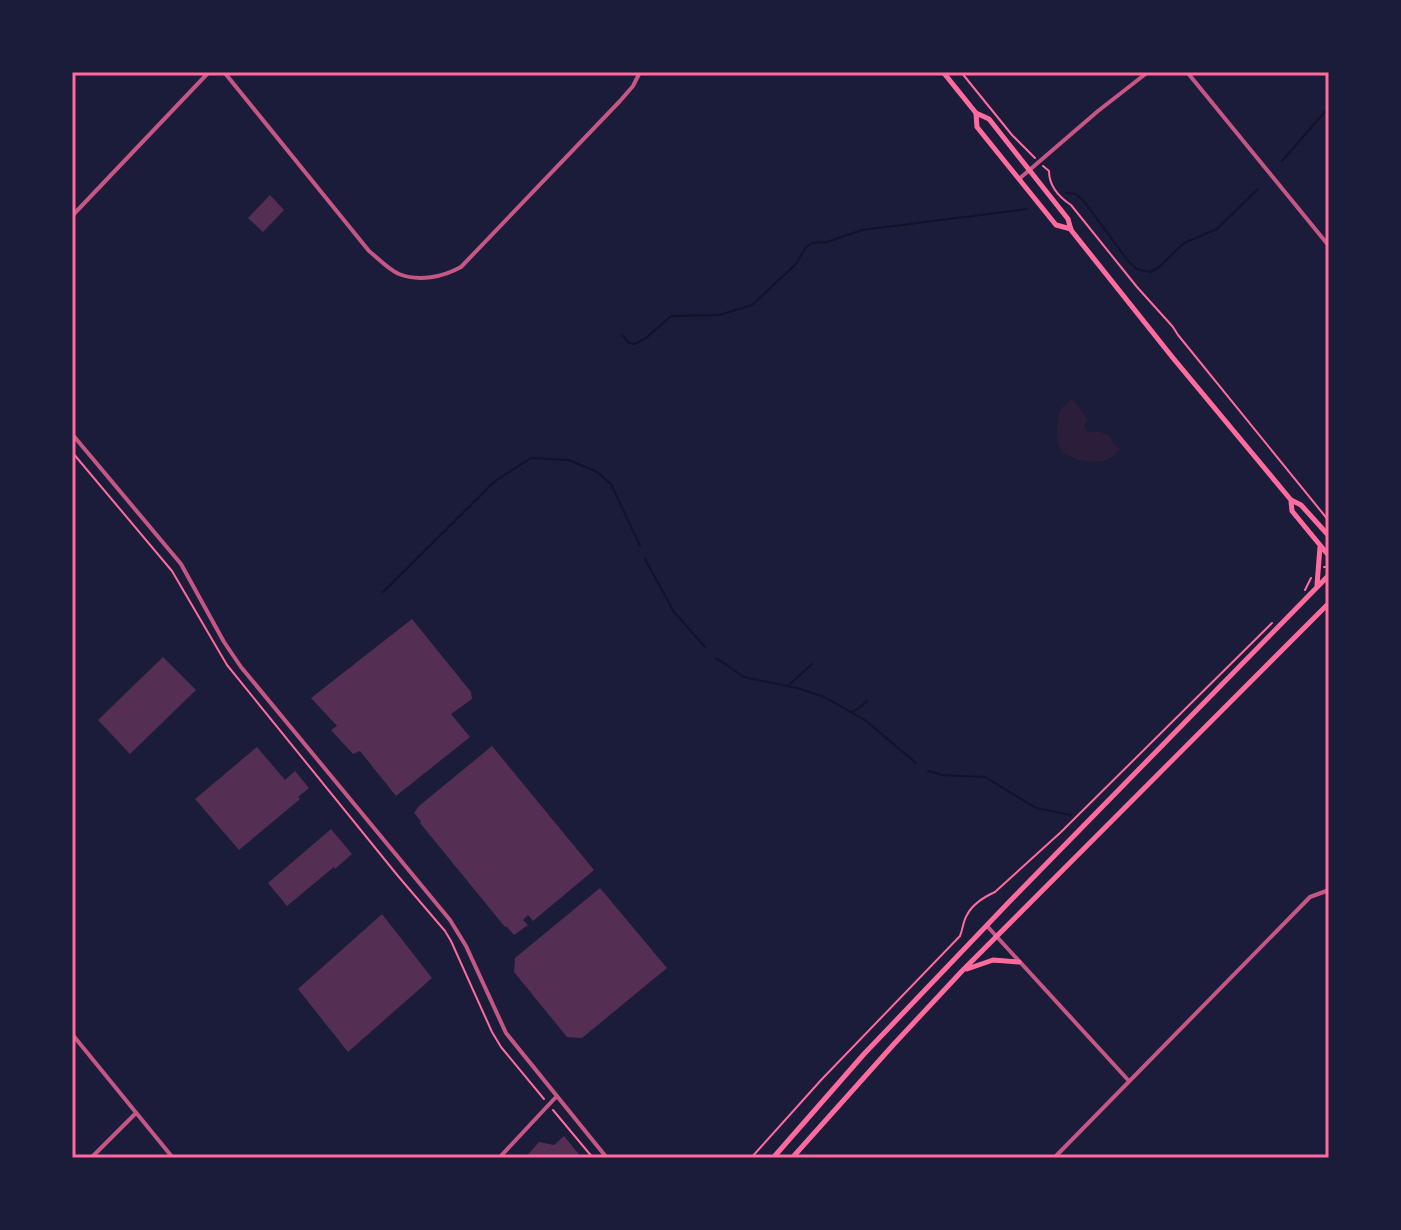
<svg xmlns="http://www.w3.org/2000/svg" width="1401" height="1230" viewBox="0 0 1401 1230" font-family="Lato,sans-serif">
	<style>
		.green { fill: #2a1e3b }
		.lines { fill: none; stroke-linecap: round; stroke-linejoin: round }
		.stream { stroke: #12122b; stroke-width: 2 }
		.building { fill: #542f53 }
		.path { stroke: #ff6b9d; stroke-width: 2 }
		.minor { stroke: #c65784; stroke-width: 4 }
		.secondary { stroke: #ff6b9d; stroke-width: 5 }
		.neatline { fill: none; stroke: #ff6b9d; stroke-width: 3 }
	</style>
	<rect width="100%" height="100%" fill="#1b1b3a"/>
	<!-- green -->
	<path class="green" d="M1072,399L1088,419L1084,425L1087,431L1091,432L1098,431L1110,436L1113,443L1120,449C1117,452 1114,455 1111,458C1098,466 1066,461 1059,447C1054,435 1058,421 1060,409Z"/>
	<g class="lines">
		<!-- stream -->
		<path class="stream" d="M1282,161L1329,107
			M1066,193L1076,194L1083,200L1128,261L1137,269L1150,272L1158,268L1184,243L1217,229L1258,189
			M622,335L629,343L635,344L646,338L671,316L719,315L752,305L796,264L806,247L812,243L827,242L862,230L1027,209
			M645,559L674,612L705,647
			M383,592L495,481L531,458L569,460L597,472L611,484L640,546
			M716,658L744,677L797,688L824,697L865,720L916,763
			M789,685L812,664
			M852,712L859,708L867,701
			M928,771L942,775L985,777L1036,808L1071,815"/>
	</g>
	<!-- building -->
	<path class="building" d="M270,195L284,210L263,232L248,218Z
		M412,619L471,692L472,699L451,714L470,737L396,796L360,751L353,754L331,730L337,726L311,698Z
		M163,657L196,690L130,754L98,720Z
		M492,746L594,870L533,921L528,915L523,920L528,925L514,935L506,926L505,927L420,823L421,821L414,813L419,806Z
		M257,747L285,780L295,771L309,788L298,797L300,799L239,850L195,799Z
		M331,829L352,854L335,869L334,867L287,906L268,883Z
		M600,888L667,968L582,1038L567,1037L514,972L515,958Z
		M382,914L432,978L348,1052L298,989Z
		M564,1136L582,1158H525L539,1142L554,1145Z"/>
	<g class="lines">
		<!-- path -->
		<path class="path" d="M961,72L1012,135L1035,158
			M1043,166L1049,171C1049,185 1059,197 1071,205L1137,287L1173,327L1178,335L1329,521
			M72,452L172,571L227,665L398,876L445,931L451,941L492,1032L501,1047L544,1099
			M1324,567H1328L1329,563
			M1305,590L1311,578
			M553,1110L593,1158
			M751,1158L822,1079L960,936C963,929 963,921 967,915C972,905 984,897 995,892L1061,832L1272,623"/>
		<!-- minor -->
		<path class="minor" d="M224,72L369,251C378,258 388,269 399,274C419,282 443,277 461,267L620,101L633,86L640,72
			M1187,72L1329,246
			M1019,179L1098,111L1148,72
			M72,216L209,72
			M72,434L181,564L224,642L241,667L450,920L466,946L506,1033L607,1158
			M987,926L1129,1081
			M72,1034L173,1158
			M91,1158L136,1113
			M499,1158L556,1097
			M1054,1158L1310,897L1329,890"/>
		<!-- secondary -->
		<path class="secondary" d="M943,72L976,113L989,119L1068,219L1071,230L1173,358L1281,488L1291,500L1301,505L1329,536
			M976,114L977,127L1056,225L1071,229
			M1291,501L1292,511L1329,556
			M1317,585L1320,547
			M967,969L993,960L1019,962
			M773,1158L864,1054L1010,901L1329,575
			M792,1158L894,1044L962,971L1329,603"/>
	</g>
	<!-- border -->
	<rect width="1401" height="1230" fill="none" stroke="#1b1b3a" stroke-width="148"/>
	<rect x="74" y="74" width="1253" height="1082" class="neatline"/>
</svg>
